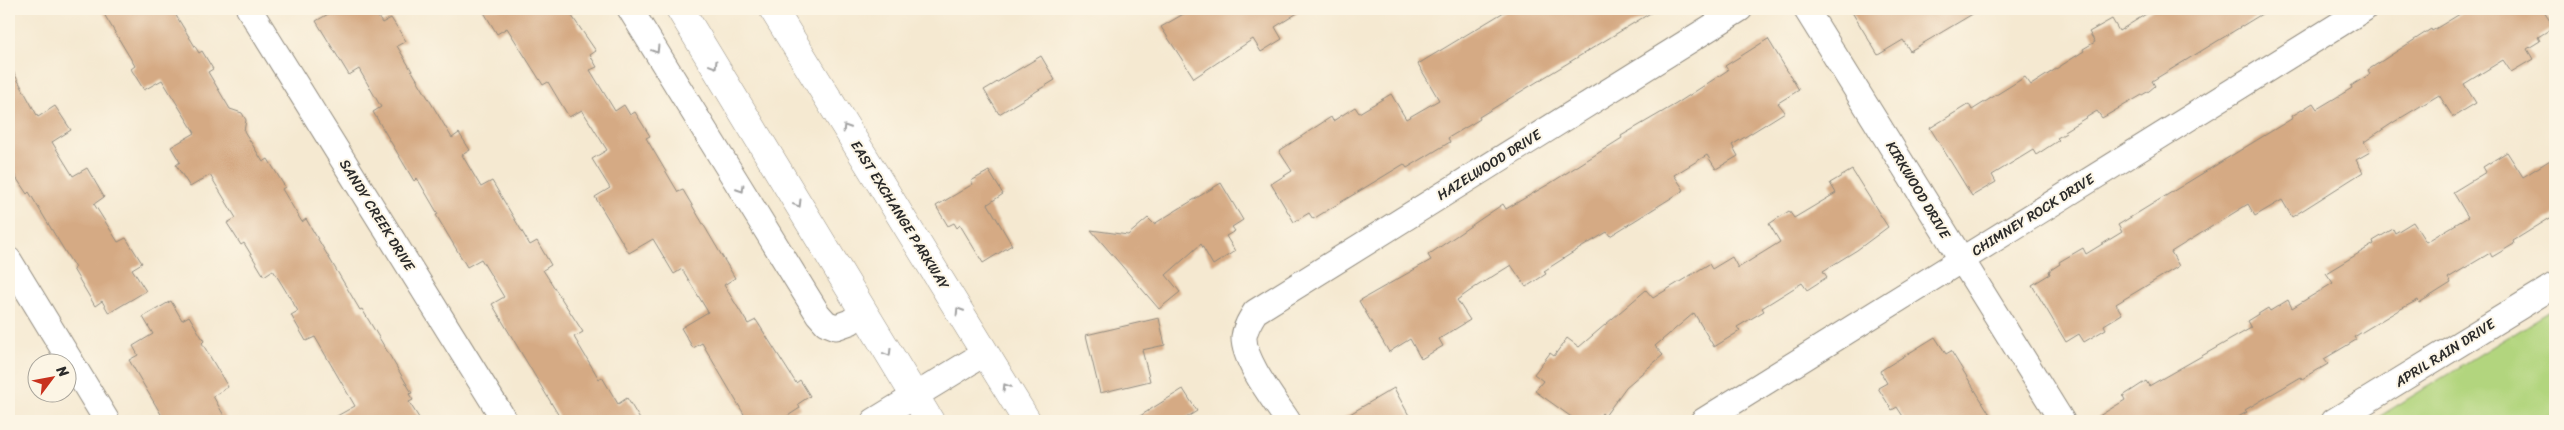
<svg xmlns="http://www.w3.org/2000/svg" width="2564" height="430" viewBox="0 0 2564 430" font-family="Sriracha,sans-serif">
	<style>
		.green { fill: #b2d57e; stroke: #6e8054 }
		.building { fill: #d5aa84 }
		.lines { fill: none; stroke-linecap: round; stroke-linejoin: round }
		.street-casing { stroke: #908a7e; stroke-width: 27 }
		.secondary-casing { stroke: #908a7e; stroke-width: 29 }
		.street { stroke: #fff; stroke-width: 25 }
		.secondary { stroke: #fff; stroke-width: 28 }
		.oneway { stroke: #a0a0a0 }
		.labels { text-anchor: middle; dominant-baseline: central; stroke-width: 4; stroke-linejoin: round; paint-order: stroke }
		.street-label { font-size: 14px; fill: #2b2b2b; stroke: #fcf5e5 }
	</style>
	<rect width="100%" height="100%" fill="#fcf5e5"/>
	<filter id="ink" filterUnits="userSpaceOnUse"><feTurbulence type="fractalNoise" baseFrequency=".02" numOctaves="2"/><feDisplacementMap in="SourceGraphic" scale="10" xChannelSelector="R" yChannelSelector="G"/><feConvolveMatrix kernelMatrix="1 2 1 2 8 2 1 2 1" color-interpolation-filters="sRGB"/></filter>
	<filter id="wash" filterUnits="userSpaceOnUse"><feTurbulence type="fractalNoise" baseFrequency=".0096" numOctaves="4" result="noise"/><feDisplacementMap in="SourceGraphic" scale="20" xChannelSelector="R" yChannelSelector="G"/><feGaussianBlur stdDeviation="1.12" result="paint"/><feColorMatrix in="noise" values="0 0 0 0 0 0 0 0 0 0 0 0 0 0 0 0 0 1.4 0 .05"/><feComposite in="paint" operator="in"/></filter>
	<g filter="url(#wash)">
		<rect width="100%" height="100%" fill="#f5e9d1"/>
		<!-- green -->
		<path class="green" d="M2555,308V421H2372Z"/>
		<g id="blocks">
			<!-- building -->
			<path class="building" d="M101,9H172L199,53L202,51L213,69L208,72L230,109L242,113L246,120L244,131L263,162L268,159L285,187L282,189L302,222L306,219L360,310L362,309L412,393L409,394L413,400L409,402L421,421H328L355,406L315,337L306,341L291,315L298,311L273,270L264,276L244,243L241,245L227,223L236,218L210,175L190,187L176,165L180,162L171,147L195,133L162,80L144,90L131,69L135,66Z
				M337,9H373L382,23L391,18L406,41L397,46L452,138L459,133L470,150L462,155L481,187L492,181L530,245L537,241L551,265L543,270L583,332L574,337L599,379L602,377L618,404L627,398L641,421H562L492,304L504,297L481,259L467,267L436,215L438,214L417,178L414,181L373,112L381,107L359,69L349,75L316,21Z
				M482,9H567L596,51L590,55L597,67L590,70L615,111L624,105L630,115L635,112L650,136L646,138L678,192L683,190L735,278L724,285L748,324L756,320L796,383L800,380L810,396L798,404L800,408L780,421H748L702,343L693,348L681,328L708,312L682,269L674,274L653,239L629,253L595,197L610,188L592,159L607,150L582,110L569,117L548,82L543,85L507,28L497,34Z
				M1192,9H1304L1275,27L1282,39L1261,52L1253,39L1194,78L1161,27Z
				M1509,9H1657L1479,117L1480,119L1448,138L1450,142L1407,168L1404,164L1313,219L1309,213L1294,222L1271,184L1292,171L1279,151L1331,117L1333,121L1355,107L1359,113L1391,94L1406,119L1439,100L1418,64Z
				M1850,9H1981L1910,51L1903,40L1878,55Z
				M2154,9H2270L2152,81L2155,86L2149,91L2102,118L2097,111L2064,131L2066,133L2057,138L2059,140L2036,155L2033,150L1992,175L1996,182L1972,196L1930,128L1969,104L1972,110L2025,77L2031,85L2084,51L2083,49L2095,42L2089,32L2112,19L2119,31Z
				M2468,9H2542L2554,27L2538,37L2540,41L2527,49L2533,59L2511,72L2503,60L2464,84L2476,103L2453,117L2439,95L2394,122L2364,142L2370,152L2356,160L2363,172L2292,217L2282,200L2255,216L2248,204L2171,252L2179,266L2116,304L2122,314L2104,325L2106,329L2084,342L2079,334L2066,342L2032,285L2050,274L2049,271L2060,264L2059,262L2083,248L2086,254L2122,232L2118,225L2293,118L2292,116L2313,103L2317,109L2352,88L2351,86L2370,74L2368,70L2431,29L2432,31Z
				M1768,39L1799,90L1778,103L1785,112L1732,145L1738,156L1716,169L1707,155L1674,175L1684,190L1610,236L1607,232L1569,255L1544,271L1546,274L1526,287L1511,265L1474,288L1457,300L1470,320L1439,339L1443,346L1421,359L1410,339L1389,352L1359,301L1431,260L1428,255L1503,204L1506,209L1549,184L1622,138L1621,136L1676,104L1728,70L1725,66Z
				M1041,56L1055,80L999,114L984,90Z
				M9,64L38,117L55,106L71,130L52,142L73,176L87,168L104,197L94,204L118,242L126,238L142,263L132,269L146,291L109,313L102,301L95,306L73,269L75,268L29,192L27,194L9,167Z
				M2507,152L2523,177L2555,157V215L2513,241L2514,244L2492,257L2490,253L2448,278L2451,283L2419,303L2418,300L2397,311L2354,337L2356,340L2324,359L2328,364L2302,379L2301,377L2245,410L2247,412L2231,421H2091L2125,400L2123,396L2146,381L2149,386L2251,328L2247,321L2268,308L2270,311L2288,300L2292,308L2333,283L2326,273L2374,244L2373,241L2393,229L2395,233L2413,222L2426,242L2468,217L2453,192L2486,172L2483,167Z
				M1852,170L1888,227L1857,250L1823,271L1827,277L1807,290L1802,283L1762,308L1764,311L1737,327L1740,331L1714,347L1694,313L1655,346L1663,355L1626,387L1605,416L1602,413L1596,421H1577L1535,391L1543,381L1534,374L1550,353L1554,356L1567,338L1579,347L1646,290L1653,298L1709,264L1712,269L1732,257L1738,268L1780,242L1769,224L1789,211L1794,218L1836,193L1830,183Z
				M989,171L1003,194L988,204L1012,245L983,263L960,225L957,228L954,223L948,226L936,206L973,184L971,181Z
				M1221,183L1243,220L1232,227L1235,231L1226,236L1235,251L1213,265L1201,244L1166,275L1180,292L1159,309L1091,230L1128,235L1148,218L1154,224Z
				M171,301L182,320L189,316L204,341L202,343L228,387L213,396L227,421H165L129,360L138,355L133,346L153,334L143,317Z
				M1159,318L1165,345L1142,350L1150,381L1100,393L1086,335Z
				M1935,337L1946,354L1951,351L1994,421H1906L1897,407L1892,410L1878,388L1887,383L1880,371Z
				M1394,388L1412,421H1338Z
				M1183,389L1197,411L1181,421H1132Z"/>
		</g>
	</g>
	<g filter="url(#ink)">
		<use href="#blocks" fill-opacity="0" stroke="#908a7e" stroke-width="1"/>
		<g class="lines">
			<!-- street casing -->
			<g class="street-casing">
				<path id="street" d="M249,9L505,421
					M630,9L818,314L826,323L836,327L850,322L863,312
					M1806,9L2062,421
					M9,260L107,421
					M874,421L985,353
					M1288,421C1275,401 1243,361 1244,337C1245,328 1250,320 1255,312L1740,9
					M1703,421L2364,9
					M2334,421L2555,285"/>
			</g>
			<!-- secondary casing -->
			<g class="secondary-casing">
				<path id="secondary" d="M680,9L930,421
					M773,9L1027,421"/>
			</g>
			<!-- street -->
			<use href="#street" class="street"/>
			<!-- secondary -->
			<use href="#secondary" class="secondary"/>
		</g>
		<!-- one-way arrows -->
		<defs><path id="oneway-chevron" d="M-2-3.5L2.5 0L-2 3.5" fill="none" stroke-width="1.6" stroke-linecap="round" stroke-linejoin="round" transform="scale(1.25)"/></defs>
		<g class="oneway">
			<use href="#oneway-chevron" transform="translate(656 50) rotate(58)"/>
			<use href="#oneway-chevron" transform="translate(714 65) rotate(59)"/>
			<use href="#oneway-chevron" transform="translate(846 128) rotate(-122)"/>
			<use href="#oneway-chevron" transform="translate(741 189) rotate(58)"/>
			<use href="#oneway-chevron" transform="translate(798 204) rotate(59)"/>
			<use href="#oneway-chevron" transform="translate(959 311) rotate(-122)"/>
			<use href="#oneway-chevron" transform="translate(888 353) rotate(59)"/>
			<use href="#oneway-chevron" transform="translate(1006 387) rotate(-122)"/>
		</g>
	</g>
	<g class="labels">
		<!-- street labels -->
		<g class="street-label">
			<text transform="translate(1489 165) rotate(-32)">HAZELWOOD DRIVE</text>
			<text transform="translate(1918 190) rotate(59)">KIRKWOOD DRIVE</text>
			<text transform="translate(377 215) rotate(58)">SANDY CREEK DRIVE</text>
			<text transform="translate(900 215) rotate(58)">EAST EXCHANGE PARKWAY</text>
			<text transform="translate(2033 215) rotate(-32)">CHIMNEY ROCK DRIVE</text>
			<text transform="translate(2445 353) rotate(-32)">APRIL RAIN DRIVE</text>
		</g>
	</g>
	<!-- margin -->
	<rect width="2564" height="430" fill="none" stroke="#fcf5e5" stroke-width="30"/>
	<!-- north arrow -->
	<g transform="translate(52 378) rotate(58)"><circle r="24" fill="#fcf5e5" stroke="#a8a49b"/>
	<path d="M0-4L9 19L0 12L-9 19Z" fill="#c8321e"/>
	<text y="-8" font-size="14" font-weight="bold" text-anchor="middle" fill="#2b2b2b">N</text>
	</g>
</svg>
